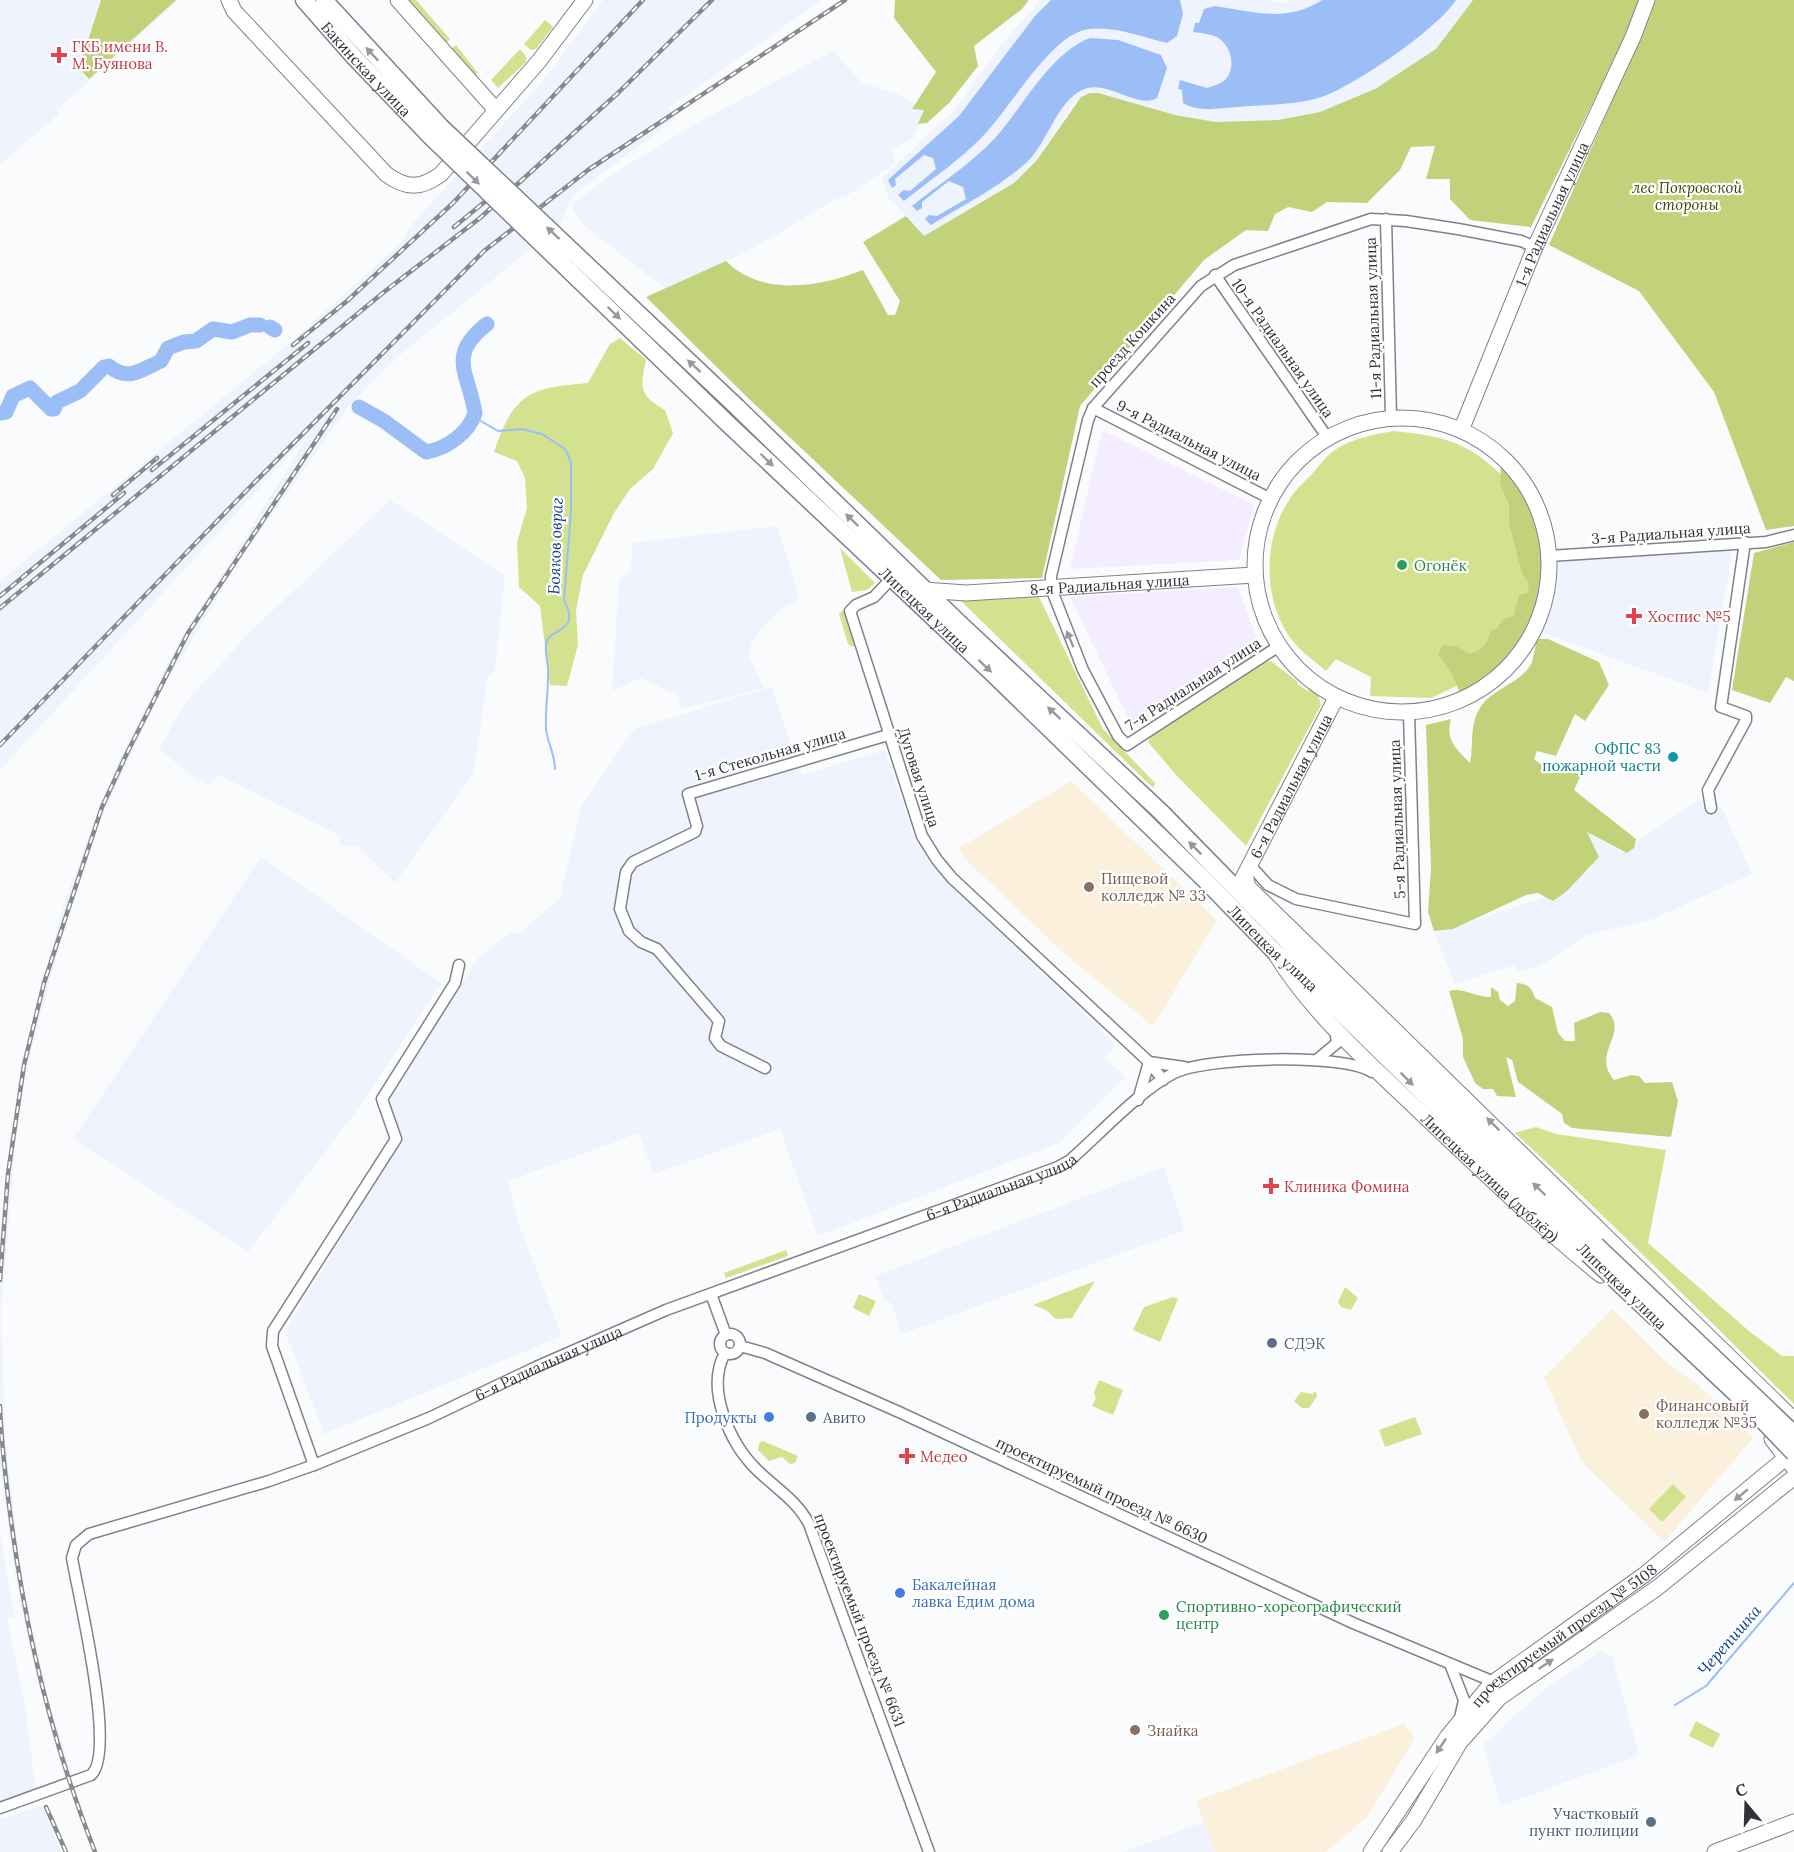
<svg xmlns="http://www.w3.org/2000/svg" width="1794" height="1852" viewBox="0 0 1794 1852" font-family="Lora,serif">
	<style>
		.commercial { fill: #f4edff }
		.built { fill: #eff3fe }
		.education { fill: #fbf0db }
		.green { fill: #d3e28e }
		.forest { fill: #c2d27a }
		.water { fill: #9bbef7 }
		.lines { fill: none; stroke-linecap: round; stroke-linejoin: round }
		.stream { stroke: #9bbef7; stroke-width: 2 }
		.river { stroke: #9bbef7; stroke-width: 15 }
		.street-casing { stroke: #7f828d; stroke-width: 13 }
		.secondary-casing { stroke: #7f828d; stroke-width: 17 }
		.primary-casing { stroke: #7f828d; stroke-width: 19 }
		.street { stroke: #fff; stroke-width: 10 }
		.secondary { stroke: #fff; stroke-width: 15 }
		.primary { stroke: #fff; stroke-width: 16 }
		.rail-casing { stroke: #88898c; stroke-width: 4.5 }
		.rail { stroke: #fff; stroke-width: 2; stroke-dasharray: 7; stroke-linecap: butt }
		.primary-bridge-casing { stroke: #7f828d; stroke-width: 19; stroke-linecap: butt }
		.primary-bridge { stroke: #fff; stroke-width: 16 }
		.oneway { fill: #98999b }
		.health-dot { fill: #e0444e; stroke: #fff; stroke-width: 2 }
		.leisure-dot { fill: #2e9e5b; stroke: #fff; stroke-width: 2 }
		.culture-dot { fill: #0f9aa8; stroke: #fff; stroke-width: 2 }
		.education-dot { fill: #8d6e63; stroke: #fff; stroke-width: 2 }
		.service-dot { fill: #5c6f8a; stroke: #fff; stroke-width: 2 }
		.shop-dot { fill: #3f7fe0; stroke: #fff; stroke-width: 2 }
		.labels { text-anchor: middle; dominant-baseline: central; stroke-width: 4.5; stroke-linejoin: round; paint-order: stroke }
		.health-label { font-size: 15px; fill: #be3a42; stroke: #fff; text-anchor: start }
		.street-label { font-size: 15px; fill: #313337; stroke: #fff }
		.park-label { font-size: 15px; font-style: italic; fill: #3d4500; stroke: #fff }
		.leisure-label { font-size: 15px; fill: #27864d; stroke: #fff; text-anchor: start }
		.culture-label { font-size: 15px; fill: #0d838f; stroke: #fff; text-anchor: end }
		.education-label { font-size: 15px; fill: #785e54; stroke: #fff; text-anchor: start }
		.service-label { font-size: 15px; fill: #4e5e75; stroke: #fff; text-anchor: start }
		.shop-label { font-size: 15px; fill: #366cbe; stroke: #fff; text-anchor: end }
		.water-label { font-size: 16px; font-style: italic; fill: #0e3f8f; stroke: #fff }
	</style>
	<rect width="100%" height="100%" fill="#fafbfd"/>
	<!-- commercial -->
	<path class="commercial" d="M1102,430L1254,505L1239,560L1070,569Z
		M1238,587L1259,645L1133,728L1070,597Z"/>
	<!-- built -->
	<path class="built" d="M0,0H179L57,110L59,114L0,164Z
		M603,0H822L668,108L676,119L573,195L560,225L400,355L348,407L238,563L159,695L100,821L71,904L27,1065L16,1135L1,1311L5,1439L24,1595L43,1685L73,1776L64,1778L39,1686L20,1605L0,1466V1236L21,1065L64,903L118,762L176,647L310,433L0,770V581L292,341L403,241L408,229L547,76Z
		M1040,0H1264L1282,3L1294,0H1473L1436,49L1375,89L1320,112L1278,120L1216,122L1175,115L1098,93L1074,103L1037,160L1014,183L924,236L889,198L882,178L955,109L999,48Z
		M833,51L861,82L900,95L925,110L913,138L891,150L896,163L846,196L833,200L775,236L718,266L666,289L582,224L571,205L616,172L697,123Z
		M390,500L505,575L495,671L488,676L473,774L395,883L357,846H341L339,835L219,775L210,786L193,777L159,749L185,703L251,631Z
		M777,526L798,593V600L784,607L766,623L751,644L749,656L764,688L681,709L677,695L641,678L612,691L619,579L631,573L632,543Z
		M1733,547L1708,693L1541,632L1552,600L1557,561Z
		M771,687L802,775L885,750L912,831L932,866L1116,1045L1104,1057L1125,1077L1061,1142L818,1236L780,1129L654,1174L639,1133L508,1181L519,1225L562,1336L324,1434L285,1331L402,1140L389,1096L479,957L510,933L519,934L560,898L581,806L634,729Z
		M1699,799L1711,812L1721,806L1752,874L1653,919L1587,935L1541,965L1517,972L1514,965L1455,984L1435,934L1542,898L1595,867L1546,831L1560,817L1621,852Z
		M261,857L441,983L361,1105L248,1252L73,1139Z
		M1164,1167L1184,1227L1182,1231L902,1334L891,1303L884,1299L875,1276Z
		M0,1536L15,1617L7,1619L25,1706L36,1792L0,1804Z
		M1600,1651L1612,1656L1639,1755L1501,1806L1483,1745L1539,1694Z
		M42,1806L61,1852H0V1819Z
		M1203,1822L1215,1852H1123Z"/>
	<!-- education -->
	<path class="education" d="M1071,781L1217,920L1153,1026L1067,956L964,858L959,848Z
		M1612,1309L1672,1367L1697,1384L1753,1438L1664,1542L1581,1461L1544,1377Z
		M1404,1724L1415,1738L1366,1818L1325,1852H1215L1196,1801Z"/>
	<!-- green -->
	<path class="green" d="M407,0H416L450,39L446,43Z
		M545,20L553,27L536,49L531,50L524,44Z
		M456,45L478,73L474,77L451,49Z
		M520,49L526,56V62L498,88L491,80Z
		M620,338L646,360C640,388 639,395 665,410L673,433L653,469L630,489L614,513L583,575L576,610L578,645L567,686L550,685L540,606L519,587L517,542L527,508L525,478L517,461L494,452C514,393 529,388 588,383L610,344Z
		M1394,431C1437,436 1462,439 1495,469C1502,476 1513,486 1516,494C1525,520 1527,567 1532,595L1474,678L1431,698L1370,696L1371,677L1336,659L1326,671C1312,659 1296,648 1287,633C1263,595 1264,539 1288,502C1294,491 1303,483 1312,474C1320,465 1327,454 1338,448C1355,438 1375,434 1394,431Z
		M840,548L875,583L867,590L852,592Z
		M1039,597L1103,729L1155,783L1153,788L960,600Z
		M843,610L856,644L852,647L848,644L839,614Z
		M1271,661L1298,682L1297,684L1308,691L1311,688L1318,694L1321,705L1246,846L1177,776L1148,742L1151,736L1264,662Z
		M1536,1127L1556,1134L1666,1150L1648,1243L1749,1331L1782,1356H1794V1404C1701,1313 1610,1220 1515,1133Z
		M786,1250L788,1256L726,1278L724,1273Z
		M1095,1281L1072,1318L1056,1319L1046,1310L1033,1305Z
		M1345,1287L1358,1298L1351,1310L1341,1307L1338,1302Z
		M859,1294L876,1301L869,1316L853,1308Z
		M1173,1297L1178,1299L1160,1342L1133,1330L1144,1307Z
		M1099,1380L1123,1390L1113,1415L1092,1406L1096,1398L1094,1393Z
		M1316,1391L1317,1396L1309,1408H1302L1294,1401L1301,1392L1312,1394Z
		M1415,1417L1422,1434L1385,1447L1379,1430Z
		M763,1441L798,1456L795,1463L790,1464L782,1457L769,1461L758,1450L759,1443Z
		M1673,1484L1686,1497L1662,1522L1649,1509Z
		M1696,1721L1720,1734L1713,1748L1689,1736Z"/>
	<!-- forest -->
	<path class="forest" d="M101,0H176L89,79L79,68Z
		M895,0H1029L1022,9L974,46L978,66L949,103L927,123L918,124L924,110L912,109L936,72L894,18Z
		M1473,0H1640L1626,36L1531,227L1470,220L1450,199V179H1426L1435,146L1411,147L1400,170L1367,203L1327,202L1312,212L1288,207L1275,214L1268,231L1246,230L1204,260L1080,406L1042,578L941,580L747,397L646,297L726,261C762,297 820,287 863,270L888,315H895L900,301L863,242L906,216L924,236L1014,183L1037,160L1081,97L1090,93H1098L1175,115L1216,122L1278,120L1320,112L1375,89L1436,49Z
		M1656,0H1794V526L1766,530L1714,392L1639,291L1549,245Z
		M1501,461L1528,497L1537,525V535L1543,550L1545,567L1540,604L1523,639L1507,661L1474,686L1459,691L1452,674L1438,654L1442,645L1458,647L1470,654C1484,649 1487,644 1491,630H1495L1504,619L1514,616L1519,595L1528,593L1529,583L1522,573L1509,524V505L1500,484Z
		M1794,542V681L1786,677L1770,703L1732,690L1754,553Z
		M1537,639H1548L1599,662L1609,685L1585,721L1575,714L1556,756L1537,751L1534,759L1552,773L1572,769L1581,775L1574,790L1636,839L1634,848L1627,853L1587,832L1599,857L1567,891L1553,901L1538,893L1526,895L1453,929L1434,931L1428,912L1431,868L1426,725L1451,719C1445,740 1456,749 1470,763C1474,744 1469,725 1480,708C1492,688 1522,684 1532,662C1534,655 1535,647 1537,639Z
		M1517,983C1528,984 1532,988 1535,998L1552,1007L1558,1033L1565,1041H1575L1574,1023L1600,1012L1609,1013C1628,1035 1591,1053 1614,1080L1631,1075L1639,1076L1645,1083L1672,1082L1678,1101L1671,1137L1572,1128L1564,1123L1562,1114L1518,1082L1512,1060L1506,1057L1516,1097L1497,1096L1493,1089H1483L1475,1083L1463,1057V1039L1449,991C1463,987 1476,998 1491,997V987L1498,992L1500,1000L1508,1006L1515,1001Z"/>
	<!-- water -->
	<path class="water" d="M1051,0H1180L1183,14L1177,36L1167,43C1141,37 1107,23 1081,31C1046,43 1009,110 982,137C959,161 930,180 904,201L898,195L904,190L910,191L936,169L933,158L924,155L895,179L896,185L892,188L888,180L959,116L1035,16Z
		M1322,0H1456C1438,29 1348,91 1315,99C1290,105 1263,105 1237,107C1219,108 1200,113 1183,103L1182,90L1178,89L1180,80L1207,88C1213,86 1220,84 1225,80C1237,67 1231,45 1217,37C1210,34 1201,33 1193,32L1195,23H1199L1204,9L1215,6C1255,12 1286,23 1322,0Z
		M1090,38L1118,40L1161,55L1167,68L1157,98C1138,110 1106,78 1082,90C1056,103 1048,142 1027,162C999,188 963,205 931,225L925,219L929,215L937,216L966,199L963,187L949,181L922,202V208L917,211L912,206C939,184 971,164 995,138C1023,107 1050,53 1090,38Z"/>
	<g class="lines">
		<!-- stream -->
		<path class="stream" d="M474,417L498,431L522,429L542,434L565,449L571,462V511L564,600C582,634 548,627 546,644C545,652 547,660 548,668C549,688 545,708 546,728C547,742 555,754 555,769
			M1675,1705L1706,1686L1794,1583"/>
		<!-- river -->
		<path class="river" d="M270,327L275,330
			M359,407L384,421L426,452C446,449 469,433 475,413C469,373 446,356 487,324
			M0,413L6,412L13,396L30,388L51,409H54L57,402L80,391L104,367L109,366C128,382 141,370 161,361L168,348L184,342L196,341L213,329L232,332L250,325H260"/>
		<!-- street casing -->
		<g class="street-casing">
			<g id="street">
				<path d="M1386,219L1391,416"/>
				<path d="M1215,275L1327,437"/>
				<path d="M1093,408L1271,499"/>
				<path d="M1549,556L1766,542L1794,535"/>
				<path d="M891,579L874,597L856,605L850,611L922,836L937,860L952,878L1149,1062L1163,1080"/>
				<path d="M1276,648L1127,745L1118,736L1083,670L1051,588V576L1088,420L1093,408L1201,286L1234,265L1371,219L1406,221L1458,229L1521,241L1535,247"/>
				<path d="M1711,808L1708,790L1746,720V716L1721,707L1745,542"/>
				<path d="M1250,865L1268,885L1296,899L1415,924L1409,713"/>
				<path d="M1319,1058L1337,1043L1335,1028"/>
				<path d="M1149,1062L1184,1067"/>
				<path d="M765,1068L721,1046L715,1038L719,1021L657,949L641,942L629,931L620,909L626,872L633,862L695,832L697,826L688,794L888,735"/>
				<path d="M1138,1100L1149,1062"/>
				<path d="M711,1294L726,1335"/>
				<circle cx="730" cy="1344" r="10"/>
				<path d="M740,1346L765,1353L899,1412L1353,1623L1487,1679L1494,1690"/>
				<path d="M725,1353C705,1389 730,1444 758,1471C777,1489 797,1501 809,1524L929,1852"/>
				<path d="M314,1465L272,1346L273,1331L396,1139L382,1099L455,983L459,965"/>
				<path d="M1450,1664L1464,1700L1460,1718"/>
				<path id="s1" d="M0,1808L91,1775C117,1753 78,1594 72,1558L76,1545L89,1534L269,1481L314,1465L429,1418L536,1367L666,1310L1058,1167L1069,1161C1099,1135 1140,1090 1174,1073C1206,1057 1343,1053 1372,1072"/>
			</g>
		</g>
		<!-- secondary casing -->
		<g class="secondary-casing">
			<g id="secondary">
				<path d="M229,0L234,11L386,174C406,189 421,189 441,174L539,61L585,0"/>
				<path d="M398,0L496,110"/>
				<circle cx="1402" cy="565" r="147"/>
				<path id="s2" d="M1462,428L1535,247L1633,37L1647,0"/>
				<path id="s3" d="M924,590L966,593L1254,575"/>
				<path d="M1245,875L1248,887L1794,1420"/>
				<path id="s4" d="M1241,882L1336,698"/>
				<path id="s5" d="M1277,956C1312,1013 1367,1061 1415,1107C1476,1165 1536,1223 1601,1275"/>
				<path d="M1772,1439L1794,1468"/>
				<path id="s6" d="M1371,1852L1448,1736L1491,1684L1644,1575L1793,1452"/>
				<path d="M1390,1852L1414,1820L1460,1742L1499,1698L1657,1588L1794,1477"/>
				<path d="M1715,1852L1794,1822"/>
			</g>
		</g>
		<!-- primary casing -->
		<g class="primary-casing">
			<g id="primary">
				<path id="s7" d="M304,0L355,58L431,137"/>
				<path d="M324,0L441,127"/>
				<path d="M737,407L957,621L1161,812L1367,1023L1596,1245"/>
				<path id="s8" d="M724,420L990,671L1204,879L1274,951L1303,976L1588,1254"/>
			</g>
		</g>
		<!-- street -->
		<use href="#street" class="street"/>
		<!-- secondary -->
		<use href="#secondary" class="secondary"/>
		<!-- primary -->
		<use href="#primary" class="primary"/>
		<!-- rail casing -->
		<g class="rail-casing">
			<path id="rail" d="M454,227L493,195
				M293,345L347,301L453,203L643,0
				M152,470L308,343
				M113,495L157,458
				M0,596L124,493
				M0,608L384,292L480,218L618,93L712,0
				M0,745L251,486L484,251L588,170L845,0
				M0,1280L8,1174L24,1065L44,983L102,807L128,751L188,633L337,409
				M0,1406C1,1444 6,1482 11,1520C26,1634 53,1745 95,1852
				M46,1807L66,1852"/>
		</g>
		<!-- rail -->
		<use href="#rail" class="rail"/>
		<!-- primary-bridge casing -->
		<g class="primary-bridge-casing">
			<path id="primary-bridge" d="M441,127L737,407
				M431,137L724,420
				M1596,1245L1794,1434
				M1588,1254L1747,1404L1794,1453"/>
		</g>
		<!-- primary-bridge -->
		<use href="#primary-bridge" class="primary-bridge"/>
	</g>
	<!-- one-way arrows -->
	<defs><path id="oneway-solid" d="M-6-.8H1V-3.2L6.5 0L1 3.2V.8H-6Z" transform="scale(1.5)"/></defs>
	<g class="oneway">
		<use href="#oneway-solid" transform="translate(372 54) rotate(-133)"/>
		<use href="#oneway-solid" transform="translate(473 178) rotate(44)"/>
		<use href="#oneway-solid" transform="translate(553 233) rotate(-137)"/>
		<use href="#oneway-solid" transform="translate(614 313) rotate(44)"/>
		<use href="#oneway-solid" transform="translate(694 366) rotate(-137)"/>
		<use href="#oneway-solid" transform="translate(767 460) rotate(44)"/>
		<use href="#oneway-solid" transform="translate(852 520) rotate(-136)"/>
		<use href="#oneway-solid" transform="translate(1070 639) rotate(-113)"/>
		<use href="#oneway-solid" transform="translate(985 666) rotate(43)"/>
		<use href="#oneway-solid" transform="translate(1054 713) rotate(-137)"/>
		<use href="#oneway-solid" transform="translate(1195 848) rotate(-135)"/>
		<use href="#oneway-solid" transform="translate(1407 1079) rotate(45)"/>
		<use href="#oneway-solid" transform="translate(1493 1124) rotate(-135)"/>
		<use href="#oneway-solid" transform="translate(1539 1189) rotate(-136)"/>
		<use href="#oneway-solid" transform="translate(1741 1495) rotate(140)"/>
		<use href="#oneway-solid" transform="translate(1546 1664) rotate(-34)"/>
		<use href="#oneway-solid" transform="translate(1441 1746) rotate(124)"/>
	</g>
	<!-- markers -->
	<g class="health-dot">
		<path d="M56 46h6v6h6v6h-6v6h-6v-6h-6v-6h6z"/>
		<path d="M1631 607h6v6h6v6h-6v6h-6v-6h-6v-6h6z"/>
		<path d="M1268 1177h6v6h6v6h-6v6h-6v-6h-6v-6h6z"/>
		<path d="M904 1447h6v6h6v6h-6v6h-6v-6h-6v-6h6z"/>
	</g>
	<g class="leisure-dot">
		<circle cx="1402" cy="565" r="6"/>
		<circle cx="1164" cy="1615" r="6"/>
	</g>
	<circle class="culture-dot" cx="1673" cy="757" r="6"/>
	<g class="education-dot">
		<circle cx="1089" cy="887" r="6"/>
		<circle cx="1644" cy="1414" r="6"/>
		<circle cx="1135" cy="1730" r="6"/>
	</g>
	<g class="service-dot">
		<circle cx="1272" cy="1343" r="6"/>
		<circle cx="811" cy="1417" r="6"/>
		<circle cx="1651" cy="1822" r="6"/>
	</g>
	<g class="shop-dot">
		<circle cx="769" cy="1417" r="6"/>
		<circle cx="900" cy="1593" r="6"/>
	</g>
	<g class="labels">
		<!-- health labels -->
		<g class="health-label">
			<text x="72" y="46">ГКБ имени В.<tspan x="72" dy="17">М. Буянова</tspan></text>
			<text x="1648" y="616">Хоспис №5</text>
			<text x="1284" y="1186">Клиника Фомина</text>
			<text x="920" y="1456">Медео</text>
		</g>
		<!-- street labels -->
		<g class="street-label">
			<text stroke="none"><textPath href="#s7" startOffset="93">Бакинская улица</textPath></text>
			<text stroke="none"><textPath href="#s2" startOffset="232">1-я Радиальная улица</textPath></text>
			<text transform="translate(1373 318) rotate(-92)">11-я Радиальная улица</text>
			<text transform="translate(1132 340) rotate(-48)">проезд Кошкина</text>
			<text transform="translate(1283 348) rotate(55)">10-я Радиальная улица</text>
			<text transform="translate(1189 440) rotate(27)">9-я Радиальная улица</text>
			<text transform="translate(1671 533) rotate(-4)">3-я Радиальная улица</text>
			<text stroke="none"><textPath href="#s3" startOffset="186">8-я Радиальная улица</textPath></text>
			<text stroke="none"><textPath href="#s8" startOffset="276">Липецкая улица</textPath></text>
			<text transform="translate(1193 684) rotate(-33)">7-я Радиальная улица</text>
			<text transform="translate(770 754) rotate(-16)">1-я Стекольная улица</text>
			<text transform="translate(919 777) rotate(72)">Дуговая улица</text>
			<text stroke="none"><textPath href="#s4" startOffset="108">6-я Радиальная улица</textPath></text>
			<text transform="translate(1397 819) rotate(-92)">5-я Радиальная улица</text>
			<text stroke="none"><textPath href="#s8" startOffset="762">Липецкая улица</textPath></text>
			<text stroke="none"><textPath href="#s5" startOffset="308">Липецкая улица (дублёр)</textPath></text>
			<text stroke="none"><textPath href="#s1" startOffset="1326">6-я Радиальная улица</textPath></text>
			<text transform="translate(1622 1286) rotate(44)">Липецкая улица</text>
			<text stroke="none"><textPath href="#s1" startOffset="840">6-я Радиальная улица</textPath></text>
			<text transform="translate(1102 1490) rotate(25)">проектируемый проезд № 6630</text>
			<text transform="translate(860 1620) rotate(69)">проектируемый проезд № 6631</text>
			<text stroke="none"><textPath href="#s6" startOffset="294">проектируемый проезд № 5108</textPath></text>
		</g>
		<!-- park labels -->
		<g class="park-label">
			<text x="1687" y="187">лес Покровской<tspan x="1687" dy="17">стороны</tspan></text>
		</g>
		<!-- leisure labels -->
		<g class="leisure-label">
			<text x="1414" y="565">Огонёк</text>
			<text x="1176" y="1606">Спортивно-хореографический<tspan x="1176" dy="17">центр</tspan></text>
		</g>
		<!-- culture labels -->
		<g class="culture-label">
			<text x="1661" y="748">ОФПС 83<tspan x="1661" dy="17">пожарной части</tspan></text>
		</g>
		<!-- education labels -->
		<g class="education-label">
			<text x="1101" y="878">Пищевой<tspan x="1101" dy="17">колледж № 33</tspan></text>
			<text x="1656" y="1405">Финансовый<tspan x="1656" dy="17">колледж №35</tspan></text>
			<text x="1147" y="1730">Знайка</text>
		</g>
		<!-- service labels -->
		<g class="service-label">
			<text x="1284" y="1343">СДЭК</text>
			<text x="823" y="1417">Авито</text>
			<text x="1639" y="1813" text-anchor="end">Участковый<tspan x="1639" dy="17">пункт полиции</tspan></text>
		</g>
		<!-- shop labels -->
		<g class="shop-label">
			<text x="757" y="1417">Продукты</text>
			<text x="912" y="1584" text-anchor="start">Бакалейная<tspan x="912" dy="17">лавка Едим дома</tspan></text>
		</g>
		<!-- water labels -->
		<g class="water-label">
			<text transform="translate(555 546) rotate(-88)">Бояков овраг</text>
			<text transform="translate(1729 1640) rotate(-49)">Черепишка</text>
		</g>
	</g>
	<!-- north arrow -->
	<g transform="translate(1746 1804) rotate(341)" stroke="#ffffff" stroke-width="4.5" paint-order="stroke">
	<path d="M0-4.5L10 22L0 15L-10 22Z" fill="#313337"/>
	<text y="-9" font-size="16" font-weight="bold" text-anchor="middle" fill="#313337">С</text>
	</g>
</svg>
